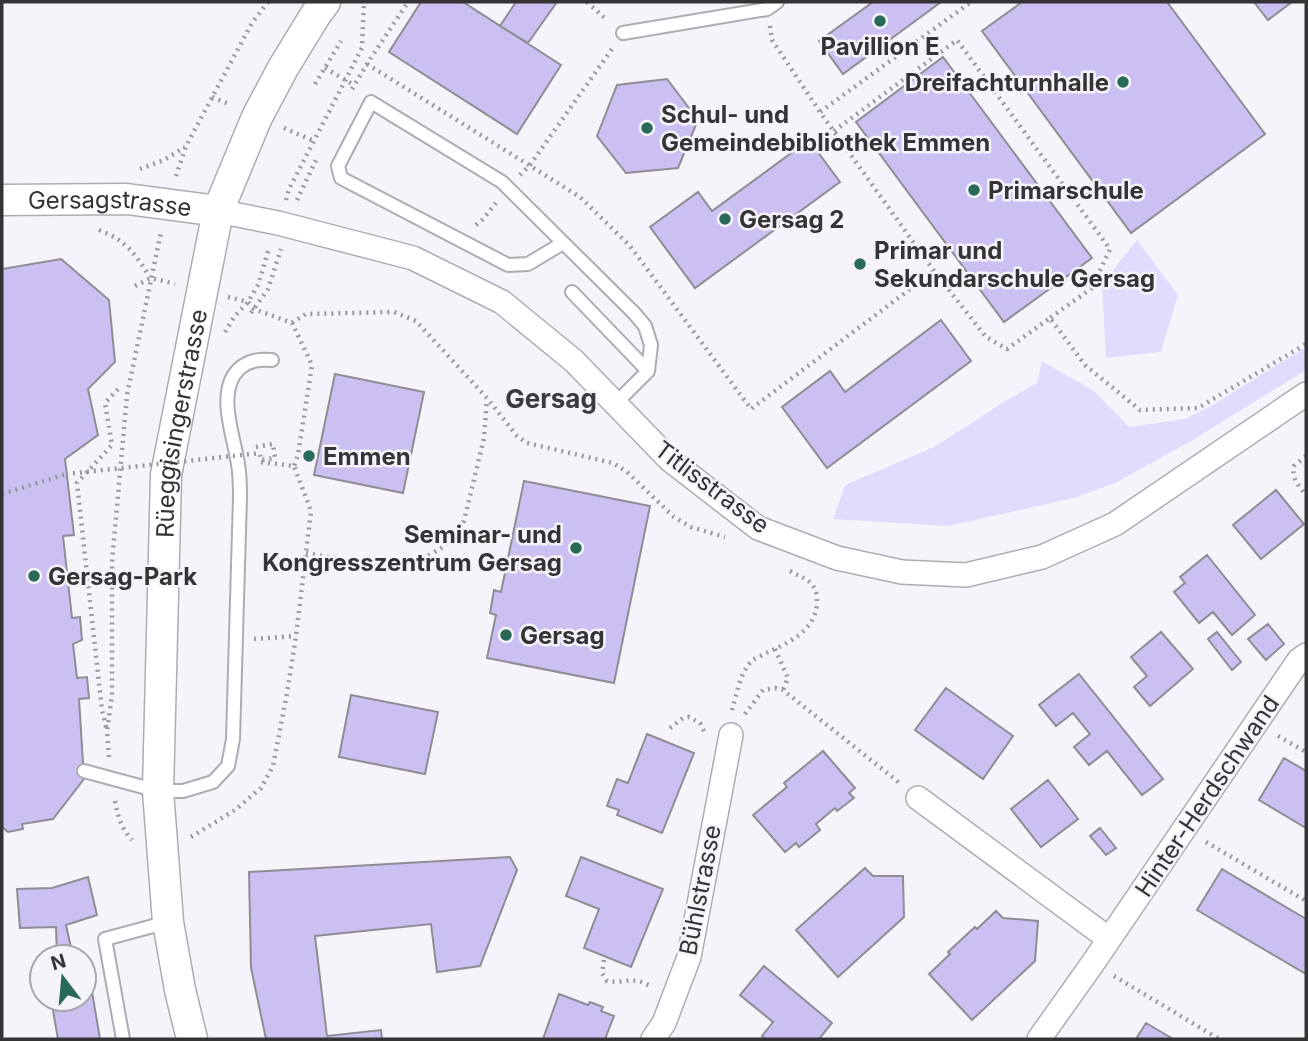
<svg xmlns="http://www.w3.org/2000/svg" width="1308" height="1041" viewBox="0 0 1308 1041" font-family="Inter,sans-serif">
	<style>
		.green { fill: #e3dbfd }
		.building { fill: #ccc0f2; stroke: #8f8d93; stroke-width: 2 }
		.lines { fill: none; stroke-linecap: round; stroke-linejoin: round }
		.service-casing { stroke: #aeacb3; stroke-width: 16 }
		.minor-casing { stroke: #aeacb3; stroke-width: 26 }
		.tertiary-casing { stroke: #aeacb3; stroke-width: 33 }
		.path { stroke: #99989c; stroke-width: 4.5; stroke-dasharray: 2 5; stroke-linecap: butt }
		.service { stroke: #fff; stroke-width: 12 }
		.minor { stroke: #fff; stroke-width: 23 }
		.tertiary { stroke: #fff; stroke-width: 30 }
		.path-bridge { stroke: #99989c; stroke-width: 4.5; stroke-dasharray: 2 5; stroke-linecap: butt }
		.poi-dot { fill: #296958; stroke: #f6f4fb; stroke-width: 2.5 }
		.labels { text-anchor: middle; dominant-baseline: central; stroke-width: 5; stroke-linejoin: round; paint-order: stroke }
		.poi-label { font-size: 24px; font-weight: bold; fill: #343436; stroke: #f6f4fb; text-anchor: start }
		.street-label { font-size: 24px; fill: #343436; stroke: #f6f4fb }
		.neighbourhood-label { font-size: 26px; font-weight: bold; fill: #3b3a3f; stroke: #f6f4fb }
	</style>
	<rect width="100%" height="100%" fill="#f6f4fb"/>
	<!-- green -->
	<path class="green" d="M1137,240L1178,295L1161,352L1106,358L1102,284Z
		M1306,347V370L1191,441L1115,483L1074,498L948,526L833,519L845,485L934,447L1004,402L1037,383L1042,361L1094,391L1129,427L1185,419L1209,407Z"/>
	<!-- building -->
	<path class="building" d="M421,2H463L561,65L517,134L389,52Z
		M516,2H557L528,43L500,26Z
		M873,2H941L843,74L819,41Z
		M1022,2H1167L1265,134L1131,233L982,31Z
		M1254,2H1292L1268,20Z
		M943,57L1092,258L1004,322L856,122Z
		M667,79L698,120L678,168L626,173L597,136L617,85Z
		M809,140L840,182L695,288L650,227L698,192L712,211Z
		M61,259L109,300L115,362L88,389L98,435L65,459L74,535L63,536L72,618L80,617L82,640L73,644L77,678L87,677L89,698L79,699L84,779L53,819L22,824L23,829L8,832L2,827V269Z
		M941,320L971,361L827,468L782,407L830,371L845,392Z
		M335,374L424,392L403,493L314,475Z
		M524,481L650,506L614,683L487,658L496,615L490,613L494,590L501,592Z
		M1276,490L1304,524L1261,559L1233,525Z
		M1207,555L1255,615L1232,635L1213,612L1199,623L1174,592L1185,583L1180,577Z
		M1268,624L1284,644L1266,660L1248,639Z
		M1161,632L1193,669L1150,706L1134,687L1147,676L1131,657Z
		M1217,632L1241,662L1232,670L1208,639Z
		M1079,674L1163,779L1142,795L1107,751L1089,765L1074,747L1090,734L1073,713L1056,726L1039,705Z
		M946,688L1013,736L983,779L915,730Z
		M351,695L438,712L425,774L339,757Z
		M647,734L694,753L662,833L617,815L619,810L607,806L617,779L628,783Z
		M823,751L855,788L849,793L854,798L837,811L835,808L816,824L820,830L799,847L796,843L785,852L753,815L787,787L784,783Z
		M1284,758L1306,771V828L1259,800Z
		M1048,780L1078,819L1041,847L1011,809Z
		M1100,828L1116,848L1106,855L1090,836Z
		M510,857L517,870L480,966L437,972L431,924L315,936L327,1036L381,1030L382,1039H266L251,968L249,872Z
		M581,857L663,889L631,967L584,948L599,909L566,896Z
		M865,868L873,876H903L904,917L838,977L796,930Z
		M1222,869L1306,919V974L1197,910Z
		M88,877L97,915L66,925L73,957H57L56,927L20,928L17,889L52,888Z
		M996,911L1003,918L1038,921L1035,961L972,1020L929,974L950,954L948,952L962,939L975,927L977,929Z
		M84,962H87L100,1039H58L51,999H84Z
		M764,966L832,1023L819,1039H766L762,1036L773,1022L740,995Z
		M559,994L588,1005L590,1002L603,1007L601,1011L614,1016L605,1039H543Z
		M1146,1023L1173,1039H1136Z"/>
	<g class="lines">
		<!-- service casing -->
		<g class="service-casing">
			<path id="service" d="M623,33L767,9L777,2
				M563,243L528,264L508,265L341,178L338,166L371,102L502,182L634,313L645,326L651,345L648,371L614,405
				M572,292L648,371
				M84,771L158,791H183L213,782L228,766L233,739L240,497C240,486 240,475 238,464C234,436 215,390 240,368C250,360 260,359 272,360
				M123,1039L105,939L168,922"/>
		</g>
		<!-- minor casing -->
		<g class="minor-casing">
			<path id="minor" d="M218,211L278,223L413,258L502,302L574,361L670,460L758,528L837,558L902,572L966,575L1042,557L1115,524L1306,394
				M918,798L1109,939
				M653,1039L664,1023L689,957L731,735
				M1039,1039L1093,963L1299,660L1306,655"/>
		</g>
		<!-- tertiary casing -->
		<g class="tertiary-casing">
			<g id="tertiary">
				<path id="s1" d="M2,200L127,199L218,211"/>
				<path id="s2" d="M192,1039L180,990L168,922L158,791L166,475L218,211L257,117L283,68L316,14L325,2"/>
			</g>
		</g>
		<!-- path -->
		<path class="path" d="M587,2L607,20
			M770,26L772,40L820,112
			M367,64L580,197L630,246L751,409L934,271L986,337L1007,349L1050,318L1085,365L1140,410L1198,408L1306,344
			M325,68L354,85
			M315,84L341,41
			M352,89L367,64L408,2
			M212,97L231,105
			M284,128L314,141
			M834,131L957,40L1110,249L1092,288L1050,318
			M140,169L164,160L185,147
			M520,175L530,165L612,49
			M176,176L186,146L252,23L268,2
			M286,200L289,189L362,48L364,2
			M297,200L316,160
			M476,225L482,220L496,203
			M99,230C126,240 135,254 150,277
			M934,271L820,112L971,2
			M135,286L151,278L175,284
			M228,297L248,302L254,309L292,323L312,365L298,455L294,466
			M251,313L268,289L281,249
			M292,323L306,314L394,312L416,321L487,398L517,436L527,443L613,463L627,472L674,517L691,527L725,537
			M225,332L234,317L248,302L258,285L269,248
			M256,447L273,444L275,458L261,460L260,455
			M1306,456L1294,466C1291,478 1299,486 1306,495
			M2,494L66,474
			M306,553L388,568L417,562L445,546L464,521L484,438L487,399
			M254,639L296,636
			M775,649L788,678L783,690
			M732,710C737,694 740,671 753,660C757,657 764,655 768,652C789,643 815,630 817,604C818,581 806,580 788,570
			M745,714L763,690L775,688L783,690L901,784
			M106,727L102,710L77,483L112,445L105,403L120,387
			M670,728L683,718L689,717L700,723L704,731
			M1278,736L1306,752
			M109,757L107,731L112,695V562L127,395L161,232
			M115,801C118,817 121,828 132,840
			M191,837L235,810L261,788L273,766L287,693L296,636L311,511L294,466L259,462
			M1206,842L1306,901
			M604,960L602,973L607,981C626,984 632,975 652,987
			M1114,976L1219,1039"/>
		<!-- service -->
		<use href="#service" class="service"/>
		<!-- minor -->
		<use href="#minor" class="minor"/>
		<!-- tertiary -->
		<use href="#tertiary" class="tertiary"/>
		<!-- path-bridge -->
		<path class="path-bridge" d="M66,474L260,453"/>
	</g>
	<!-- markers -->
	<g class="poi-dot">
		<circle cx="880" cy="21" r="7"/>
		<circle cx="1123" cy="82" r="7"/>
		<circle cx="647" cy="128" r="7"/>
		<circle cx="974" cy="190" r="7"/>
		<circle cx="725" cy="219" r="7"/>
		<circle cx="860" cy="264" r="7"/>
		<circle cx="309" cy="456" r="7"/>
		<circle cx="576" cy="548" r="7"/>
		<circle cx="34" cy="576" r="7"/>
		<circle cx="506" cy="635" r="7"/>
	</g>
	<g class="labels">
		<!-- poi labels -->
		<g class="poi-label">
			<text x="880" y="46" text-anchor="middle">Pavillion E</text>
			<text x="1109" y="82" text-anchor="end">Dreifachturnhalle</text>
			<text x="661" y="114">Schul- und<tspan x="661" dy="28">Gemeindebibliothek Emmen</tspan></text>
			<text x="988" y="190">Primarschule</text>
			<text x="739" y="219">Gersag 2</text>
			<text x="874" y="250">Primar und<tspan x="874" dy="28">Sekundarschule Gersag</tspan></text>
			<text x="323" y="456">Emmen</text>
			<text x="562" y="534" text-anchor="end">Seminar- und<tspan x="562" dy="28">Kongresszentrum Gersag</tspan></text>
			<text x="48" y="576">Gersag-Park</text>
			<text x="520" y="635">Gersag</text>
		</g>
		<!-- street labels -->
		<g class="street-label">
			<text stroke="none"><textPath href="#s1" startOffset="108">Gersagstrasse</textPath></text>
			<text stroke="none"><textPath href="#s2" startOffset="620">Rüeggisingerstrasse</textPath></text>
			<text transform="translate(712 487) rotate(37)">Titlisstrasse</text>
			<text transform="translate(1207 796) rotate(-56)">Hinter-Herdschwand</text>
			<text transform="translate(700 890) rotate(-79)">Bühlstrasse</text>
		</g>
		<!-- neighbourhood labels -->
		<g class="neighbourhood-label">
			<text x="551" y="398">Gersag</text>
		</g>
	</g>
	<!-- border -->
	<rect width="1308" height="1041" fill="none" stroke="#343436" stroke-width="7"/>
	<!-- north arrow -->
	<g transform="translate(63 978) rotate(344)"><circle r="33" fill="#f6f4fb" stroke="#a8a7ac" stroke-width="2"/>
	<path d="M0-5L12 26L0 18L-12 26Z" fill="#296958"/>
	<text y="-10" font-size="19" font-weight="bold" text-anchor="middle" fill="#343436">N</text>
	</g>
</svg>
